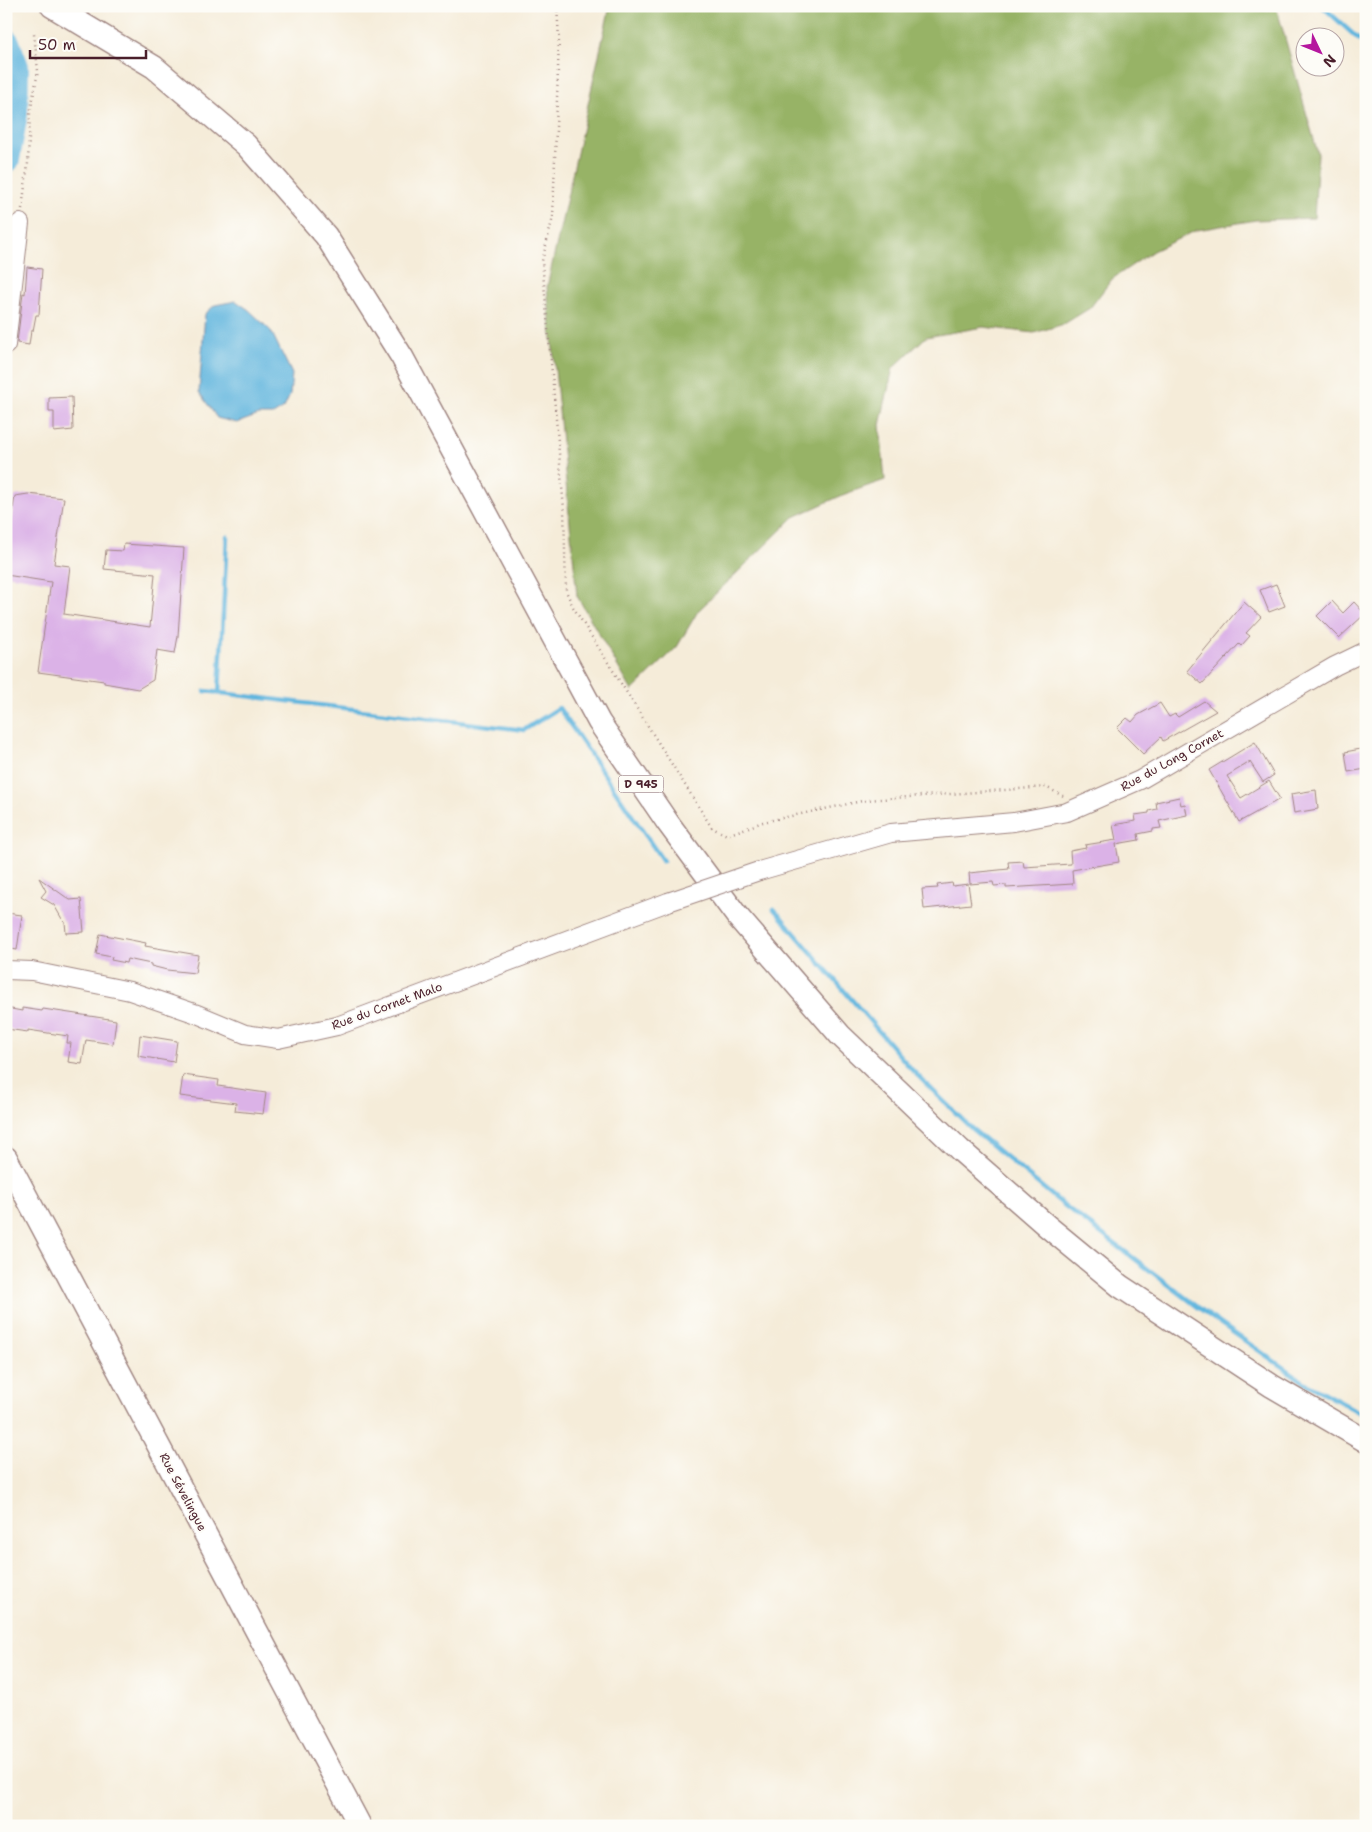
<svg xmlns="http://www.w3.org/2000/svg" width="1372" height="1832" viewBox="0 0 1372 1832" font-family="'Shantell Sans',sans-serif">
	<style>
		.forest { fill: #97b366; stroke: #706948 }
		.water { fill: #62b6de; stroke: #566a84 }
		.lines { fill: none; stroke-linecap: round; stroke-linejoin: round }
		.stream { stroke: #62b6de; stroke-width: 4.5 }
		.river { stroke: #62b6de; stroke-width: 28 }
		.building { fill: #dbb2e7 }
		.minor-casing { stroke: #a08682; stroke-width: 20 }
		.major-casing { stroke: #a08682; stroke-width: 25 }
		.path { stroke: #a08682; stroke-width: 2.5; stroke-dasharray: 1 4; stroke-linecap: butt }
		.minor { stroke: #fff; stroke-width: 18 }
		.major { stroke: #fff; stroke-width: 22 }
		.minor-bridge-casing { stroke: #a08682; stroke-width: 20; stroke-linecap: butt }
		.minor-bridge { stroke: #fff; stroke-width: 18 }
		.labels { text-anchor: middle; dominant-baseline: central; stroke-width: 4; stroke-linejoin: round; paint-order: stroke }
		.shield { fill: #fdfcf7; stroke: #806168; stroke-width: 1 }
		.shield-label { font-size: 11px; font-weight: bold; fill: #4a1f2b }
		.street-label { font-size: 12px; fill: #4a1f2b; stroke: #fdfcf7 }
	</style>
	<rect width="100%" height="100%" fill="#fdfcf7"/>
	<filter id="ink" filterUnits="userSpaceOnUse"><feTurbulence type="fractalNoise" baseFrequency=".02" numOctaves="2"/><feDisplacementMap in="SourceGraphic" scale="10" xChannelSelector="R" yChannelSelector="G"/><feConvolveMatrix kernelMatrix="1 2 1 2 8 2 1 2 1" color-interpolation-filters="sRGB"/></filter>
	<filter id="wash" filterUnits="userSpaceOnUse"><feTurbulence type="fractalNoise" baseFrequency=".0096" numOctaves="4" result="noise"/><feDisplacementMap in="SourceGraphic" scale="20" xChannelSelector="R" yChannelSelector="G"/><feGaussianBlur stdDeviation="1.12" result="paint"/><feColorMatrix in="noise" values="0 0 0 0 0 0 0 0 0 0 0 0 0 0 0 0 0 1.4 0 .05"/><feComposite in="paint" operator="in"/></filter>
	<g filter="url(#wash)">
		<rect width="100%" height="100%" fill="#f5ecd9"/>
		<!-- forest -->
		<path class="forest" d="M610,6H1276L1318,154L1314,218L1256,220L1197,230L1153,251L1112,279L1090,308L1064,324L1034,333L983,327L926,337L893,368L880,425L885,480L845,494L794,517L698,611L677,647L632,691L577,596L547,287Z"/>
		<!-- water -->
		<path class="water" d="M236,301L249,310L271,331L292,374L290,395L284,408L273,415H259L237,423L217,418L199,392L205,314L215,305Z"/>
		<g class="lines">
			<!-- stream -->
			<path class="stream" d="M1322,6L1366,46
				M205,691L524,730L559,708L663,861
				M219,693L227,536
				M774,909L913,1071L972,1129L1065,1206L1211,1317L1304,1382L1366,1416"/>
			<!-- river -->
			<path class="river" d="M6,43L15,67L14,113L6,159"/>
		</g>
		<g id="blocks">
			<!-- building -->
			<path class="building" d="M27,267L42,269L39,315H36L33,331H31L29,345L17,343L23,293L25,294Z
				M72,397L73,430L54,432V412H49V398Z
				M28,494L64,498L54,564L70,566L64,614L150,627L155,574L104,569L106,550L123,551L124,544L184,548L178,636L175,653L157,650L153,680L138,689L104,683V681L38,672L51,582L6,575V552L15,496Z
				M1276,584L1285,606L1269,612L1260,590Z
				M1332,601L1343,613L1354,602L1365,614L1339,638L1317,616Z
				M1244,602L1261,617L1246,633L1250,636L1241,646L1239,644L1202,684L1187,671Z
				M1204,701L1216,711L1163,741L1161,737L1143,754L1117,728L1127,718L1132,722L1138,715L1160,703L1169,717L1175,714L1178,717Z
				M1255,742L1274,775L1263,782L1250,762L1227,776L1241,798L1269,781L1280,799L1239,822L1209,770Z
				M1366,748V769L1348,772L1345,752Z
				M1316,790L1318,809L1294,813L1291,794Z
				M1179,797L1181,805L1185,804L1187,815L1159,821L1161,828L1153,829V831L1138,834L1139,840L1116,844L1119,862L1072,870L1073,884L1006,888V885L994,886L993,882L970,884L969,873L1009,869L1008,862L1023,861L1024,867L1071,864L1070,851L1086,848L1085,845L1116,840L1113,825L1136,821L1135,815L1149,813V811L1157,809L1156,802Z
				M39,878L70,900L81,899L84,932L66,933L65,922L62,919L54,905L41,897L46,891Z
				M952,883L953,886L968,884L971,904L924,909L922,889L938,888L937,885Z
				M6,913L22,915L17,950L6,948Z
				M100,934L146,943L145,946L198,955L195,973L167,970L151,966V964L127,959L126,963L111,960L112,957L96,954Z
				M6,1008L22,1011V1008L42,1011L43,1009L116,1020L113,1044L86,1040L82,1064L68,1062L71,1043H67L68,1036L28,1030V1032L6,1029Z
				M140,1035L177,1041L174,1062L138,1056Z
				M183,1075L219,1080L218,1086L266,1093L263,1114L235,1111L236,1103L180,1096Z"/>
		</g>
	</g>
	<g filter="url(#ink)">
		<use href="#blocks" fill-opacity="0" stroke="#a08682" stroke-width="1"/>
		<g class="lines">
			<!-- minor casing -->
			<g class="minor-casing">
				<path id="minor" d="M6,345L20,223
					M759,871L891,833L1014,822L1067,812L1140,780L1335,666L1366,651
					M6,970L32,971L130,991L197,1014L245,1034L278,1039L337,1026L668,902"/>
			</g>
			<!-- major casing -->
			<g class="major-casing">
				<path id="major" d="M52,6L154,67L246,145L326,236L402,357L599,722L668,823L737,916L840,1035L960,1150L1047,1226L1120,1286L1272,1386L1366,1441
					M6,1158L360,1826"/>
			</g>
			<!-- path -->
			<path class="path" d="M557,6L559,39L553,217L542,261L564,509L566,591L573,607L712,828L727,835L763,822L867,800L1046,787L1063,796
				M22,209L28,163L30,114L38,71L34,34"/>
			<!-- minor -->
			<use href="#minor" class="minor"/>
			<!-- major -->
			<use href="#major" class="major"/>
			<!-- minor-bridge casing -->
			<g class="minor-bridge-casing">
				<path id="minor-bridge" d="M668,902L759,871"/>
			</g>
			<!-- minor-bridge -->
			<use href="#minor-bridge" class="minor-bridge"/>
		</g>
	</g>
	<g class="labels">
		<!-- shield labels -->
		<rect class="shield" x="618.5" y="775.5" width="45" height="17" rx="4"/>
		<g class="shield-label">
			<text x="641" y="784">D 945</text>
		</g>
		<!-- street labels -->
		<g class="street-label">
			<text transform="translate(1172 760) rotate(-29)">Rue du Long Cornet</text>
			<text transform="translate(387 1006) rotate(-20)">Rue du Cornet Malo</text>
			<text transform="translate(183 1492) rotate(62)">Rue Sévelingue</text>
		</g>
	</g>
	<!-- margin -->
	<rect width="1372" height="1832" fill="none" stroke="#fdfcf7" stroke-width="25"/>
	<!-- north arrow -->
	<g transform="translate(1320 52) rotate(133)"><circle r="24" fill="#fdfcf7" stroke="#b5a4a5"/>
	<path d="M0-4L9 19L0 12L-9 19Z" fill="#b5179e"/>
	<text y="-8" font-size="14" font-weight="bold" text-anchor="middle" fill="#4a1f2b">N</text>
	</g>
	<!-- scale -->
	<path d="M30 50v8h116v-8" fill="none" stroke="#4a1f2b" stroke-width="2.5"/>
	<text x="38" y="50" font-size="15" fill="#4a1f2b" stroke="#fdfcf7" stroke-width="4" paint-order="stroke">50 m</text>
</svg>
